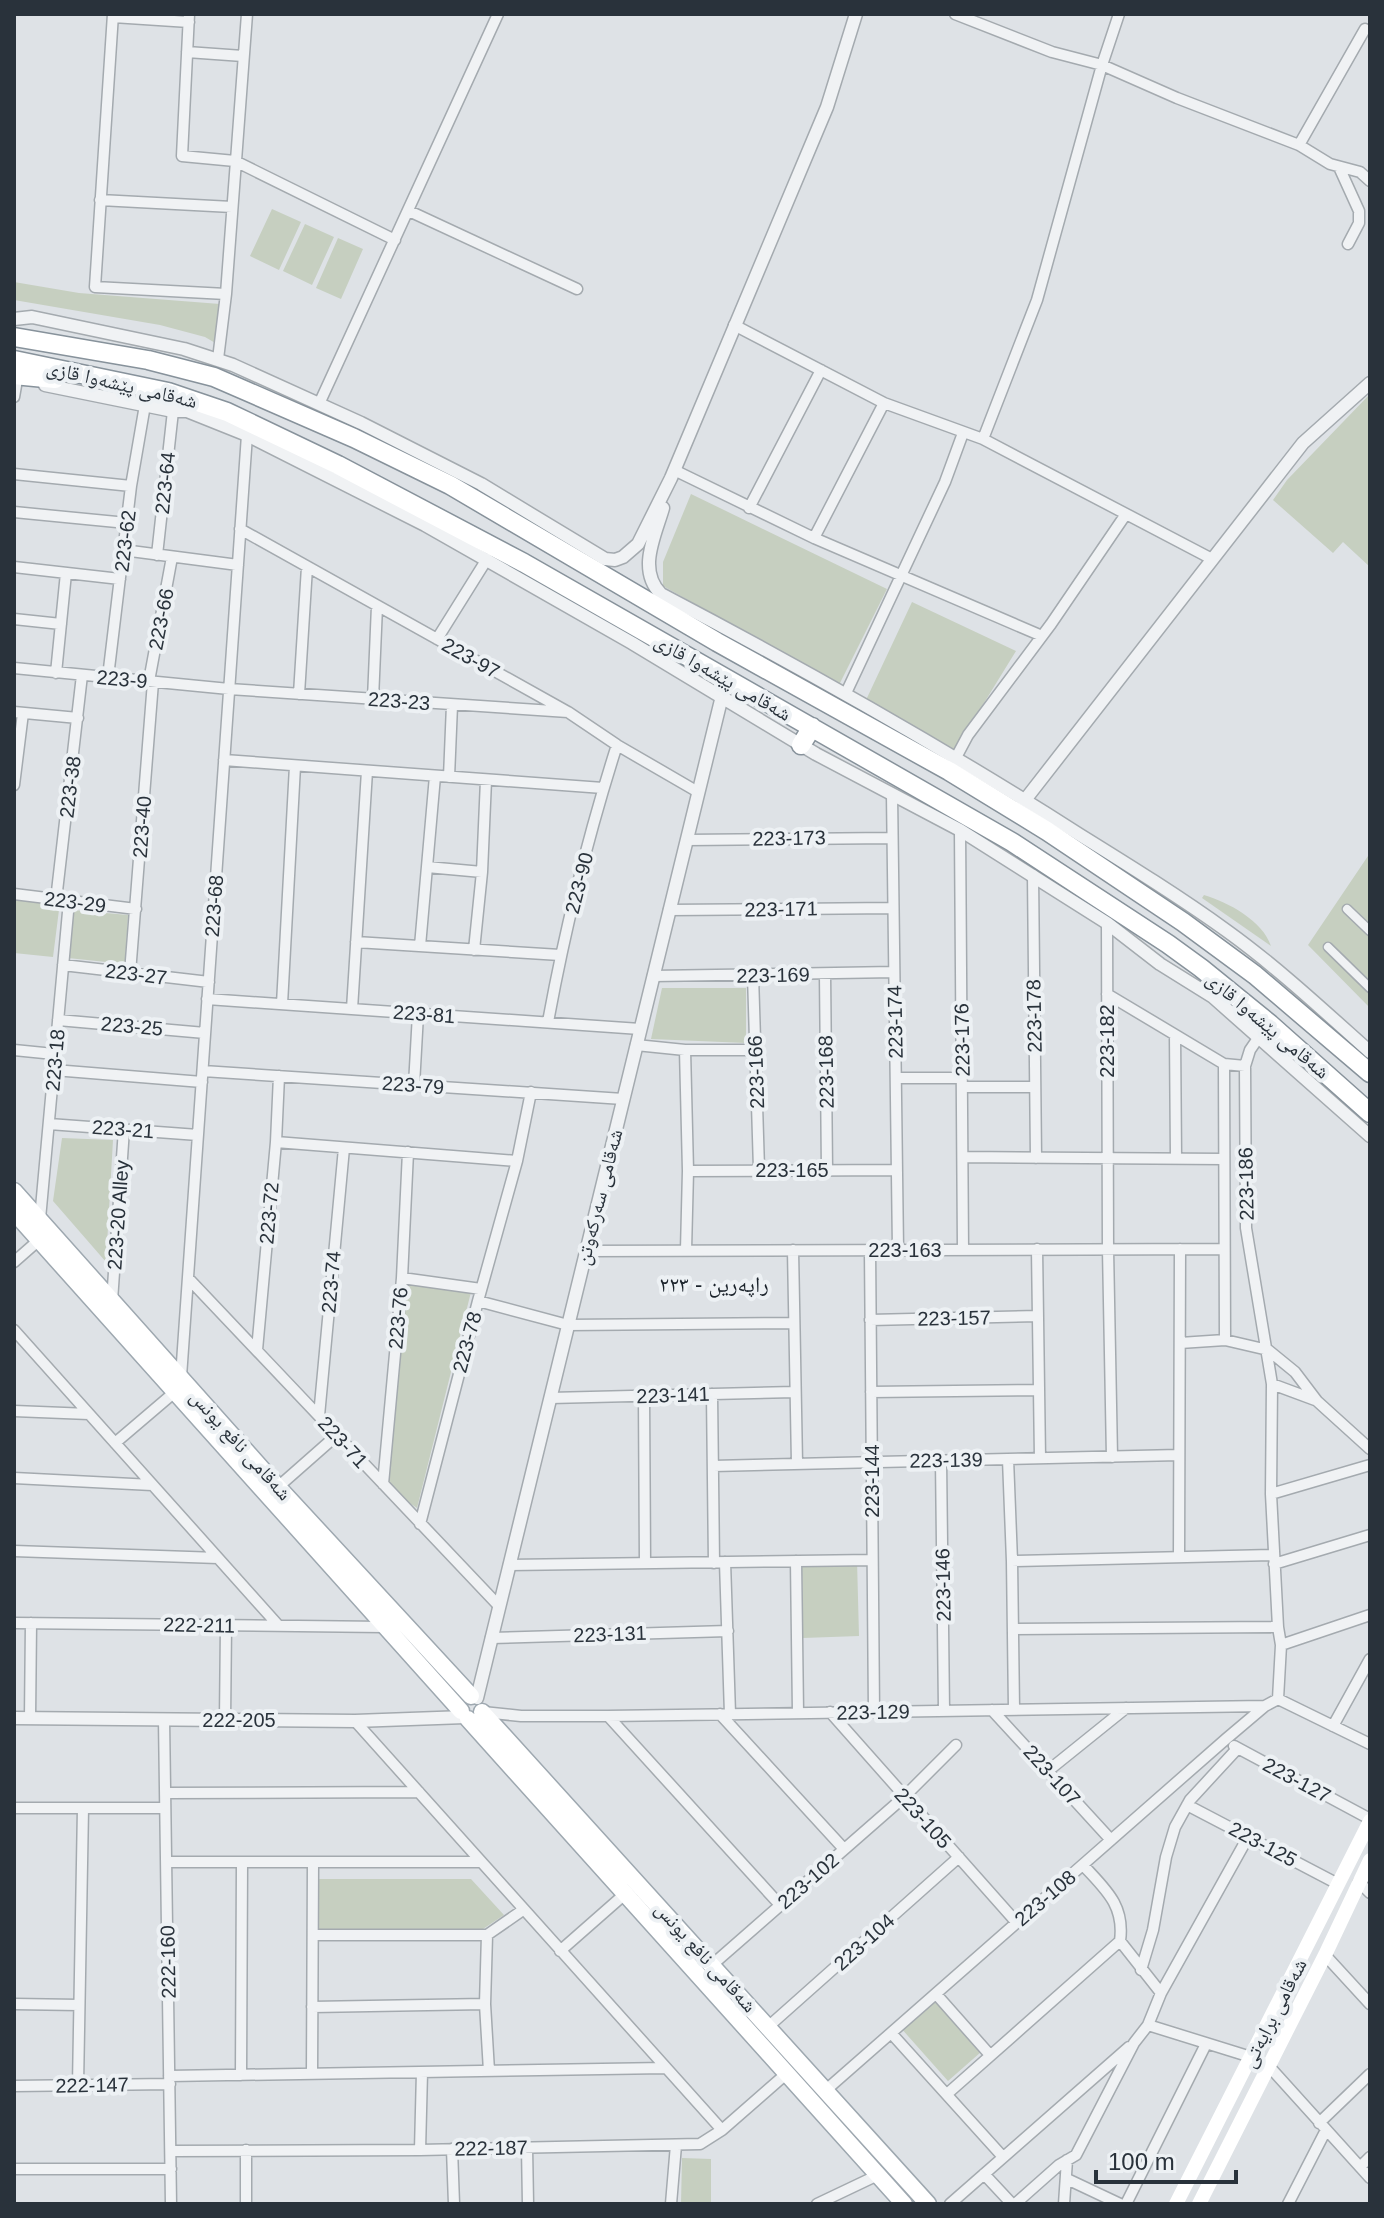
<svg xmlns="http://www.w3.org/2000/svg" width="1384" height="2218" viewBox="0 0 1384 2218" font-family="Helvetica,'Noto Naskh Arabic',sans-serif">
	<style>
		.green { fill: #c6cfc0 }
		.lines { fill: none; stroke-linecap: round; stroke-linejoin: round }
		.pedestrian-casing { stroke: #a4aaaf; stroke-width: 11 }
		.minor-casing { stroke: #a4aaaf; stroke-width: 13 }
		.tertiary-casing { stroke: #a4aaaf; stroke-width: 15 }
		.primary-casing { stroke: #9ea8b0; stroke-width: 19 }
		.trunk-casing { stroke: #87929b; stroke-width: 21 }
		.pedestrian { stroke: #f0f2f4; stroke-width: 8 }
		.minor { stroke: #f0f2f4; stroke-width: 10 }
		.tertiary { stroke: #f0f2f4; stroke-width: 12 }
		.secondary { stroke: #fff; stroke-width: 14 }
		.primary { stroke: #fff; stroke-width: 16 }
		.trunk { stroke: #fff; stroke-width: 18 }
		.labels { text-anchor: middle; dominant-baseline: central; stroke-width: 8; stroke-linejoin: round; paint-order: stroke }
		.street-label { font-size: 20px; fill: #29323b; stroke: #edf1f4 }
		.neighbourhood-label { font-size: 22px; fill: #1b232b; stroke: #edf1f4 }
	</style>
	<rect width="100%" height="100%" fill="#dee2e6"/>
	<!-- green -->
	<path class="green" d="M272,209L301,222L279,270L250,256Z
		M305,224L334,237L312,285L283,271Z
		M338,238L363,249L341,299L316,288Z
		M14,282L79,293L220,304L217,344L205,337L160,325L14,300Z
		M1370,394V567L1343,542L1333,553L1273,500L1287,480Z
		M691,494L887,589L839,685L663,586V562Z
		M912,602L1016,651L955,750L866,700Z
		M1370,853V1008L1308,945Z
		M1204,895C1228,902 1263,921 1271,946L1202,898Z
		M14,898L60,902L53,957L14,953Z
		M73,910L128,915L125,964L68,958Z
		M662,988H746V1043L651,1039Z
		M62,1138L113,1140L106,1262L53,1201Z
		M404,1283L471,1292L417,1508L384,1486Z
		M857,1560L859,1636L803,1638L802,1562Z
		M317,1879H471L504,1915L480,1931L317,1932Z
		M934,1999L981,2052L948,2081L900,2027Z
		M682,2158L711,2159V2204H681Z"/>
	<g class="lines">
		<!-- pedestrian casing -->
		<g class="pedestrian-casing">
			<path id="pedestrian" d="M1347,909L1370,931
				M1328,947L1370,988"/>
		</g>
		<!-- minor casing -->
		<g class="minor-casing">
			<path id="minor" d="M113,14L95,287L226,294
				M189,14L182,156L235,161L395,240
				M955,14L1052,52L1102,65L1177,98L1299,145L1330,164L1360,172L1370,181
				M113,17L189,22
				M187,52L243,56
				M1299,145L1365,29
				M1339,167L1359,211V223L1348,244
				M100,200L232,207
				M409,211L577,289
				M734,325L884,403L983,439L1212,559
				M218,359L226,294L247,14
				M14,397L17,380
				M319,404L498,14
				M983,439L1037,300L1102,65L1119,14
				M674,470L814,538L1042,636
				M14,474L131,486
				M749,508L821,370
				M14,512L127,523
				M240,529L568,712L617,745L698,792
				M814,538L884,403
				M123,550L238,565
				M157,555L173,411
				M14,567L120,579
				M14,619L61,624
				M437,639L487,559
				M14,668L229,689L568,712
				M56,673L66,573
				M108,677L131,486L145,405
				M149,681L172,557
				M846,693L945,482L963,433
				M299,694L307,567
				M373,699L377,606
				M14,712L78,718
				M224,760L603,788
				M952,765L968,735L1051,624L1126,514
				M449,777L452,705
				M14,785L23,713
				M892,794L898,1250
				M960,830L963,1249
				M687,840L892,838
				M427,867L482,872
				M1033,875L1036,1158
				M14,894L136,909
				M56,900L82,675
				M669,910L893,908
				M1107,923L1108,1249L1112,1457
				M356,942L560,955
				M420,946L435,776
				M474,950L482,872L486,780
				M63,965L209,982
				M130,973L153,682
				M825,974L827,1170
				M753,975L759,1169
				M653,976L894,972
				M1107,994L1224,1064L1245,1066
				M207,999L640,1029
				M282,1004L295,766
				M352,1009L367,771
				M58,1020L205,1033
				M548,1022C565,929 588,836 617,745
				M1175,1035L1176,1158
				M636,1045L685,1050H755
				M14,1050L54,1054
				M685,1050L688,1171L686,1250
				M1224,1064L1225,1340
				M54,1070L202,1082
				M203,1071L623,1099
				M896,1078H962
				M414,1085L418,1014
				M963,1087H1035
				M49,1124L198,1135
				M276,1142L517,1161
				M963,1157L1223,1159
				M688,1171L897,1170
				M40,1219L69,901
				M1037,1249L1040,1458
				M793,1250L797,1463
				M870,1250L874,1712
				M586,1251L1223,1249
				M14,1262L39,1240
				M188,1278L499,1606
				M402,1278L481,1289
				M112,1301L124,1129
				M478,1301L568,1325L794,1323
				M870,1320L1038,1316
				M14,1330L278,1625
				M1180,1343L1225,1340L1268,1350L1295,1372L1317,1401L1370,1449
				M257,1350L276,1142L279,1076
				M181,1377L247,435
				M1272,1384L1315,1400
				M871,1392L1039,1390
				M712,1394L714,1563
				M644,1396L645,1563
				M550,1398L795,1392
				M14,1411L89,1414
				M319,1416L344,1148
				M115,1443L176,1391
				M1008,1459L1012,1561L1014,1709
				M941,1460L944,1710
				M713,1466L1179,1455
				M14,1478L152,1485
				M383,1484L402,1278L408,1152
				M278,1487L337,1435
				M1271,1494L1370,1465
				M420,1524L478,1301L517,1161L531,1092
				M14,1551L218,1558
				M1179,1557L1180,1249
				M796,1561L798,1713
				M1012,1561L1274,1555
				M725,1562L730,1714
				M1274,1564L1370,1535
				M509,1565L872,1560
				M14,1623L384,1627
				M1013,1629L1278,1627
				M491,1638L728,1631
				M1281,1645L1370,1615
				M1278,1699L1370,1744
				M992,1710L1111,1840
				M483,1712L521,1716H608L1265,1706
				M830,1712L1017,1923
				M720,1714L844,1849
				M608,1716L780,1905
				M30,1718L31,1623
				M164,1719L171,2204
				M225,1720L226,1625
				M355,1721L722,2130
				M1333,1726L1370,1659
				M1234,1746L1370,1819
				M1049,1770L1126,1708
				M165,1793L419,1792
				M1187,1805L1338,1884
				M14,1808H165
				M166,1862H479
				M1083,1865C1105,1889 1125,1905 1120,1941L1161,1993
				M1359,1882L1370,1893
				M313,1935H487L523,1910
				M487,1935L485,2004L489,2071
				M560,1951L626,1893
				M1325,1955L1370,2004
				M712,1965L904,1797L956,1745
				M1141,1970L1153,1930L1166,1857L1175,1827L1190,1800L1237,1749
				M936,1994L990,2055
				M14,2004L79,2005
				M312,2007L485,2004
				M1148,2025L1251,2057
				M769,2026L959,1857
				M891,2033L1003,2157
				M1268,2065L1370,2178
				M312,2074L313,1863
				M241,2075L242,1863
				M169,2076L665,2068
				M78,2085L83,1808
				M14,2086L170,2084
				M826,2090L1226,1739L1265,1706L1278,1699L1281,1645L1278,1627L1271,1494L1272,1384L1246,1228L1245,1066L1250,1050L1263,1031
				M947,2094L1120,1941
				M1319,2123L1370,2074
				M527,2147L528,2204
				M452,2149L454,2204
				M246,2150V2204
				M420,2150L422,2072
				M171,2151L420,2150L700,2144L722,2130L786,2074
				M1360,2167L1370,2157
				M14,2169H171
				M984,2174L1012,2204
				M1067,2179L1120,2204
				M671,2204L676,2145
				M817,2204L878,2175
				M950,2204L1129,2047
				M1015,2204L1059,2165L1076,2155L1134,2043L1148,2025L1161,1993L1248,1837
				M1064,2204L1067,2160
				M1126,2204L1206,2044
				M1288,2204L1326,2130"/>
		</g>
		<!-- tertiary casing -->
		<g class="tertiary-casing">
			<path id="tertiary" d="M14,319L32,317L184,349L233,365L361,423L481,484L605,559L615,560L623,557L638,544L671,478L827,107L856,14
				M45,385L173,411H187L247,435L425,525L632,643L816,754L960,830L1107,923L1160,964L1213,997L1370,1136
				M663,508C655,536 637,570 661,594C804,669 944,748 1080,835C1130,866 1180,897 1227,931C1277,967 1323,1010 1370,1052
				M1025,800L1303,443L1370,383
				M477,1698L722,696
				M14,1718L355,1721L465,1717"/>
		</g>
		<!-- primary casing -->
		<g class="primary-casing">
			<path id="primary" d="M14,1191L278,1487L471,1696
				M14,1212L461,1711
				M482,1712L928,2204
				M468,1719L904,2204"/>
		</g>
		<!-- trunk casing -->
		<g class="trunk-casing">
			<path id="trunk" d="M14,337L148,360L214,377L354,438L450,485L717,642L949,771L1047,831L1183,922L1255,975L1370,1073
				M14,360L168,392L227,412L338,465L524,563L1012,842L1168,944L1201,968L1270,1024L1370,1113
				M14,375L55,379
				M801,745L812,727"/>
		</g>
		<!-- pedestrian -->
		<use href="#pedestrian" class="pedestrian"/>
		<!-- minor -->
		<use href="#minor" class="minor"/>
		<!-- tertiary -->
		<use href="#tertiary" class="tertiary"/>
		<!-- secondary -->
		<path class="secondary" d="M1176,2204L1370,1821
			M1199,2204L1325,1955L1370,1860"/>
		<!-- primary -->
		<use href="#primary" class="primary"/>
		<!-- trunk -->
		<use href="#trunk" class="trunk"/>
	</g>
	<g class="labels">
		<!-- street labels -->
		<g class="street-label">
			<text transform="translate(122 384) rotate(13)">شەقامی پێشەوا قازی</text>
			<text transform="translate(165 483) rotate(-84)">223-64</text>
			<text transform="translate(125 541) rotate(-83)">223-62</text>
			<text transform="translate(161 619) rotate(-79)">223-66</text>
			<text transform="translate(471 658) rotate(29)">223-97</text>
			<text transform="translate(723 677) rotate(30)">شەقامی پێشەوا قازی</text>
			<text transform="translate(122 679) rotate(5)">223-9</text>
			<text transform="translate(399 701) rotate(4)">223-23</text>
			<text transform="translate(70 787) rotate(-83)">223-38</text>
			<text transform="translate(142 827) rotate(-86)">223-40</text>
			<text transform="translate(789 838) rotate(-1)">223-173</text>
			<text transform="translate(579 883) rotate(-76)">223-90</text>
			<text transform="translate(75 902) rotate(7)">223-29</text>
			<text transform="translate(214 906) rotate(-86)">223-68</text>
			<text transform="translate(781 909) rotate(-1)">223-171</text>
			<text transform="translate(136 974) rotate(7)">223-27</text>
			<text transform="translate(773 975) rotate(-1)">223-169</text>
			<text transform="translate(424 1014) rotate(4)">223-81</text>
			<text transform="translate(1034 1016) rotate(-91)">223-178</text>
			<text transform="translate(895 1022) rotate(-91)">223-174</text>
			<text transform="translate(1268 1025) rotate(40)">شەقامی پێشەوا قازی</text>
			<text transform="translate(132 1026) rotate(5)">223-25</text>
			<text transform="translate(962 1040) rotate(-91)">223-176</text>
			<text transform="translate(1107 1041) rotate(-90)">223-182</text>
			<text transform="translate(55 1060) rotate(-85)">223-18</text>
			<text transform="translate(756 1072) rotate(-92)">223-166</text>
			<text transform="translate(826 1072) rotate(-91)">223-168</text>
			<text transform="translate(413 1085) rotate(4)">223-79</text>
			<text transform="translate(123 1129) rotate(4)">223-21</text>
			<text x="792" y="1170">223-165</text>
			<text transform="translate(1246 1184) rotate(-91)">223-186</text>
			<text transform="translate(599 1197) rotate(-76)">شەقامی سەرکەوتن</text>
			<text transform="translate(269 1213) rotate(-85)">223-72</text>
			<text transform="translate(118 1215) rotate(-86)">223-20 Alley</text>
			<text x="905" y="1250">223-163</text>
			<text transform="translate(331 1282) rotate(-85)">223-74</text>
			<text transform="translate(398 1318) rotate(-85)">223-76</text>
			<text transform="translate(954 1318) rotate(-1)">223-157</text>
			<text transform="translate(467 1342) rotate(-75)">223-78</text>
			<text transform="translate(673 1395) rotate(-2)">223-141</text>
			<text transform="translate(343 1442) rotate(47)">223-71</text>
			<text transform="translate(241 1445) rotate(48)">شەقامی نافع یونس</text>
			<text transform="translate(946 1460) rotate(-1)">223-139</text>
			<text transform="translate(872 1481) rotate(-90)">223-144</text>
			<text transform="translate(943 1585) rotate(-91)">223-146</text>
			<text transform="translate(199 1625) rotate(1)">222-211</text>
			<text transform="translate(610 1634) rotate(-2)">223-131</text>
			<text transform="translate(873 1712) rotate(-1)">223-129</text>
			<text x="239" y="1720">222-205</text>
			<text transform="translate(1052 1775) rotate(48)">223-107</text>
			<text transform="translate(1297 1780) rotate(28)">223-127</text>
			<text transform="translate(923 1818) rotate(48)">223-105</text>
			<text transform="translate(1263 1844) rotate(28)">223-125</text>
			<text transform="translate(808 1881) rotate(-41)">223-102</text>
			<text transform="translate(1045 1898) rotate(-41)">223-108</text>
			<text transform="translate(864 1942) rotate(-42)">223-104</text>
			<text transform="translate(706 1957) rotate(48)">شەقامی نافع یونس</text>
			<text transform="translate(168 1962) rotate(-91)">222-160</text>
			<text transform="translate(1274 2013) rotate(-63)">شەقامی برایەتی</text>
			<text transform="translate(92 2085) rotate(-1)">222-147</text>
			<text transform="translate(491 2148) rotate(-1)">222-187</text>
		</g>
		<!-- neighbourhood labels -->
		<g class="neighbourhood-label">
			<text x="714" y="1284">راپەرین - ٢٢٣</text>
		</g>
	</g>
	<!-- border -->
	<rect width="1384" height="2218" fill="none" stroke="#29323b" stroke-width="32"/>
	<!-- scale -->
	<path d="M1096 2170v12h140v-12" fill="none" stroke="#29323b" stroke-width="4"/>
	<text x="1108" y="2170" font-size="24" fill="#29323b" stroke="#edf1f4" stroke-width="6" paint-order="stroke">100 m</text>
</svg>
